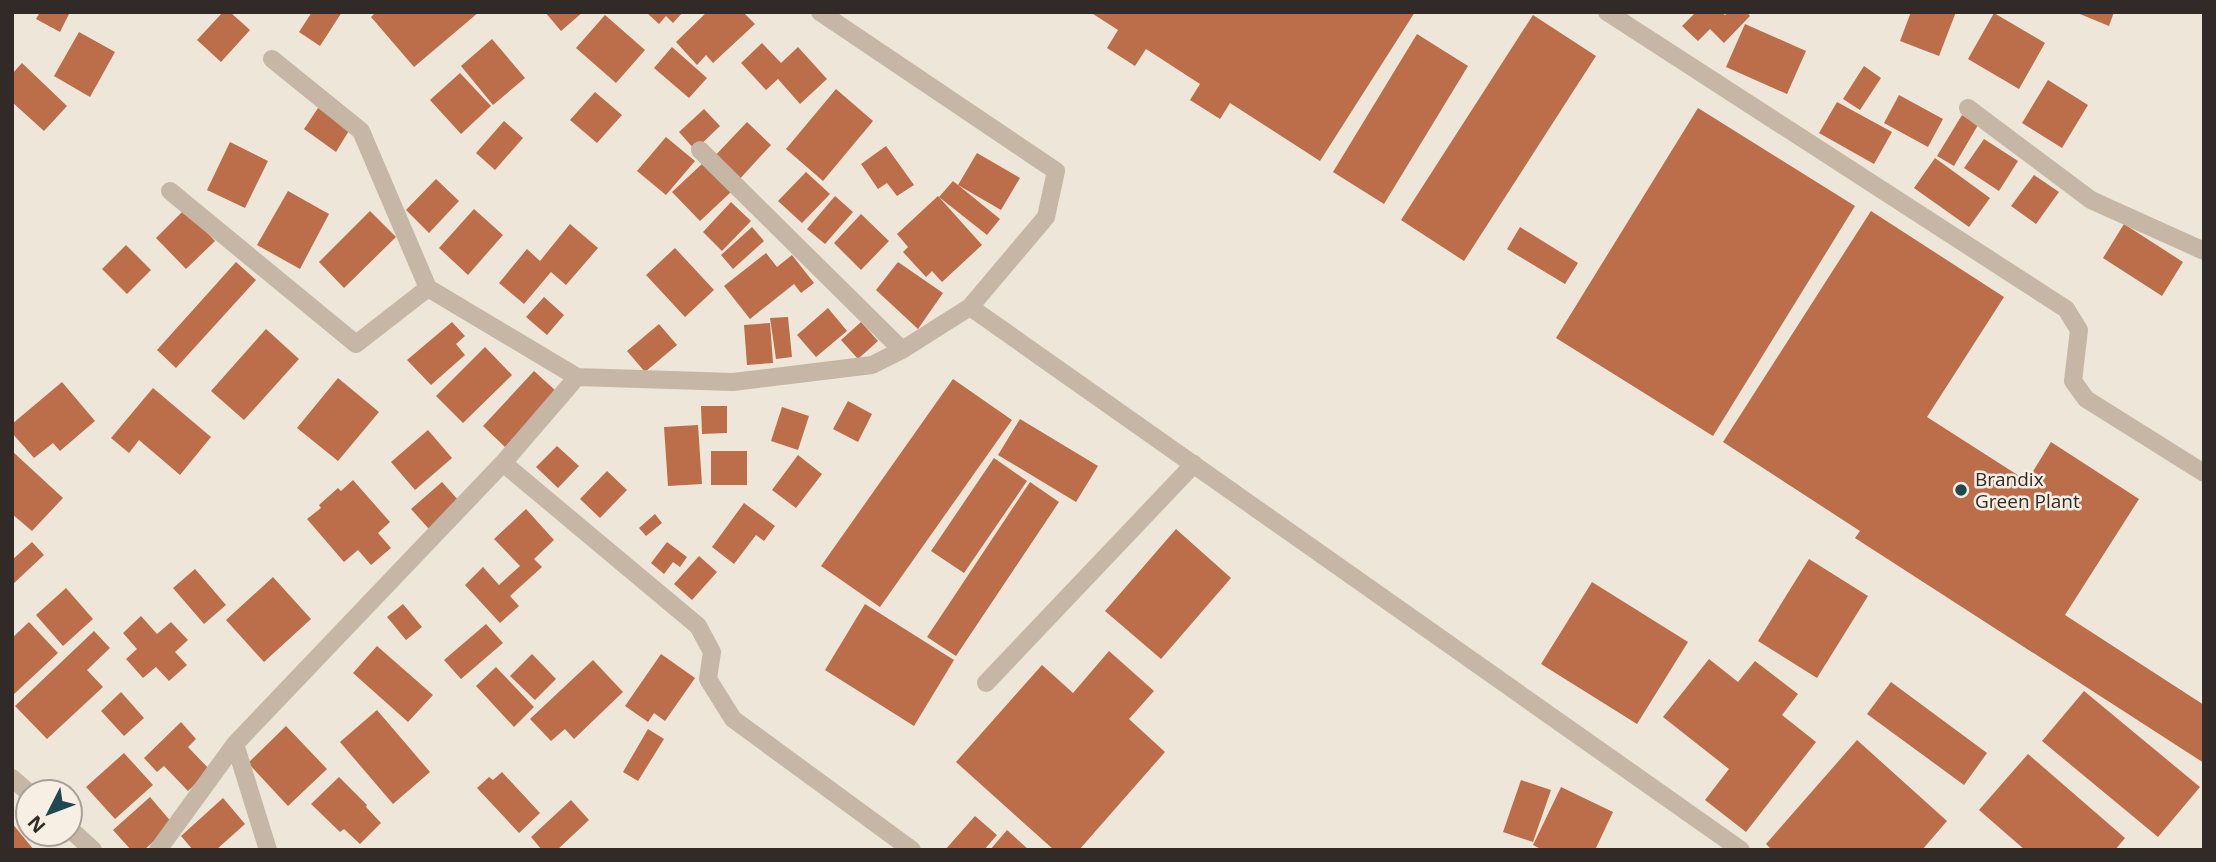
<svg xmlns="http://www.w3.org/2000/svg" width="2216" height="862" viewBox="0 0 2216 862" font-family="'Open Sans',sans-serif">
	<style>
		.building { fill: #bb6e49 }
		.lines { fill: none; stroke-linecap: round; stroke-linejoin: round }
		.minor { stroke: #c5b6a5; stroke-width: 18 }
		.poi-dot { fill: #1f484f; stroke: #f7efe4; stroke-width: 2.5 }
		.labels { text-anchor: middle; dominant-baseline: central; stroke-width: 5; stroke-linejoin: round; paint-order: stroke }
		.poi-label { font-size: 19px; fill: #322a26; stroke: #f7efe4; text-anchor: start }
	</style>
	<rect width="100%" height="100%" fill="#eee6d8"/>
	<!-- building -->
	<path class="building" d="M40,12H70L60,32L36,19Z
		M223,12H230L250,30L221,62L197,40Z
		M312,12H342L320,46L299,32Z
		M376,12H479L414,67L371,17Z
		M545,12H583L561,31Z
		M646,12H683L673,23L666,16L659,24Z
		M707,12H743L755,24L713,63L706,55L697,65L676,42Z
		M1090,12H1415L1320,161L1230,103L1220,119L1190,100L1200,84L1146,49L1135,66L1107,48L1118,30Z
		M1696,12H1721L1725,15L1728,12H1747L1750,16L1724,43L1710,29L1698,41L1682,26Z
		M1911,12H1956L1939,56L1900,41Z
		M2075,12H2114L2109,26Z
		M1994,13L2045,43L2019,89L1968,59Z
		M605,15L645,50L616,83L576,48Z
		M1533,15L1596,56L1464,261L1401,220Z
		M1745,24L1806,51L1787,94L1726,67Z
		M79,32L115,52L90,97L54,76Z
		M1417,34L1468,66L1384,204L1333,172Z
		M492,39L525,78L493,105L461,66Z
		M762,43L781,63L798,47L827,79L800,104L778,79L766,90L741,63Z
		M672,47L707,78L689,98L654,68Z
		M22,63L67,106L44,131L12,102V74Z
		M1864,66L1881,78L1860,110L1843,99Z
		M460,73L491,106L461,134L430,100Z
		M2048,80L2088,105L2062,148L2022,123Z
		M836,89L873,121L823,181L786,149Z
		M595,92L622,115L597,143L570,120Z
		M1899,95L1943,119L1928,147L1884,123Z
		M1837,102L1892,132L1874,164L1819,133Z
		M318,108L350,129L336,152L304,129Z
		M1698,108L1855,206L1713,436L1556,338Z
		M704,109L720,126L695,150L679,132Z
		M1962,115L1978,125L1954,166L1937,156Z
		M504,121L523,138L495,170L476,153Z
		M747,122L771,145L736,183L712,159Z
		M666,137L695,161L666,195L637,171Z
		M1984,139L2018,161L1999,191L1964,168Z
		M230,142L268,161L245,208L207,190Z
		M886,146L914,185L897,196L887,183L878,189L861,164Z
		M977,153L1020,178L1001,210L958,185Z
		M1935,158L1990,198L1969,227L1914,188Z
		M703,163L731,192L700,221L672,192Z
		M806,172L830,194L802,223L778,201Z
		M2034,175L2059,192L2036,224L2011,206Z
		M436,179L459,201L429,233L406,210Z
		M953,181L1000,219L987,235L939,197Z
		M288,191L329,214L300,269L257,245Z
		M835,196L853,212L825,244L807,229Z
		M938,196L982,245L942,282L932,271L926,277L903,252L908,247L897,234Z
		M731,202L751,221L722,251L703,232Z
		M185,209L215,241L186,269L156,238Z
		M474,209L503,235L468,275L439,248Z
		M370,211L396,237L344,288L319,262Z
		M1871,211L2004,297L1927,417L2027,481L2051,442L2139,499L2065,615L2204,705V763L1855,538L1860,531L1723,442Z
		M861,214L889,241L861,270L834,243Z
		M570,224L598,248L566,285L551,272L524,304L499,283L527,249L540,261Z
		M2124,224L2183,262L2162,296L2103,258Z
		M752,227L764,241L733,269L721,255Z
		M1520,227L1578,263L1565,284L1507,249Z
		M126,245L151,270L127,294L102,269Z
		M675,248L714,290L685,317L646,275Z
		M766,253L777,267L792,255L814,283L801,293L794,284L750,319L724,286Z
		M236,262L256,280L176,368L157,350Z
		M898,262L943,293L918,329L876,290Z
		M544,297L564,315L547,335L526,317Z
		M828,308L847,331L816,357L797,335Z
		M788,317L792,357L776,359L770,318Z
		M452,322L465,336L456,344L465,355L431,385L407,360Z
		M861,322L878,341L858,359L841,340Z
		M770,323L773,363L747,365L744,325Z
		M659,324L677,345L645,372L627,351Z
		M266,329L299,359L244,420L211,391Z
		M485,347L512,375L463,423L436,396Z
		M534,371L556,391L505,447L483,426Z
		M338,378L379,412L338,461L297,428Z
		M953,379L1012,420L880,607L821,566Z
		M62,382L95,421L60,451L53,443L34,458L12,433V424Z
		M153,388L211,437L180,475L139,440L129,453L111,438Z
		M848,401L872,414L858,442L833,429Z
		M701,406H727V433L702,434Z
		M782,407L809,416L798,450L771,441Z
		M1020,419L1098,466L1076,502L998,455Z
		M698,425L702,484L668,486L664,427Z
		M428,430L452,458L415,490L391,462Z
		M557,446L579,466L558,488L536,467Z
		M12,451L63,498L32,531L12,514Z
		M711,451H747V485H711Z
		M798,455L822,474L796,508L772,490Z
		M994,458L1027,481L964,573L931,551Z
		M607,471L627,490L600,518L580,499Z
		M353,480L390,522L378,533L391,548L371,565L358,550L344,562L307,519L321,508L319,505L338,488L341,491Z
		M442,482L460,502L429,529L411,509Z
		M1030,482L1059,502L956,656L927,637Z
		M744,503L775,526L764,541L756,535L734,564L712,547Z
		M526,509L554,540L534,559L542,567L510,596L519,606L500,623L465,585L483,567L499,585L520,566L494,539Z
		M655,514L662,523L646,536L639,528Z
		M1176,529L1231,578L1161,659L1105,611Z
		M32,542L44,555L12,585V560Z
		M667,542L687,557L680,567L673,562L664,574L651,563Z
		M699,556L717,572L692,600L674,584Z
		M1809,559L1868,596L1817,678L1758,641Z
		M195,569L226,605L204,624L173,588Z
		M273,577L311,619L264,662L226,620Z
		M1592,582L1688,642L1637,724L1541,664Z
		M66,588L93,619L63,646L36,615Z
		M403,604L422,627L406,640L387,617Z
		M865,604L954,660L914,726L825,670Z
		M141,616L157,634L171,622L188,640L175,652L187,665L169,681L156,667L143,678L126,659L137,649L123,633Z
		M29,622L58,653L12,696V638Z
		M486,624L503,643L461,679L444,660Z
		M94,631L110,648L87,670L103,687L47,739L15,706Z
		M377,646L433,695L408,722L353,673Z
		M1109,651L1154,691L1129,719L1165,752L1079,850H1054L956,762L1042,665L1073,693Z
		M532,654L556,679L535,700L510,676Z
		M661,654L695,678L665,721L654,713L648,722L625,706Z
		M1709,659L1738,682L1755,661L1798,694L1782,715L1816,742L1746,832L1705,800L1729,769L1663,717Z
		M593,660L623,692L574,739L565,729L551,741L530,719Z
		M496,667L534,707L514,727L476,686Z
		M1891,682L1987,753L1964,785L1867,714Z
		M2084,691L2200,787L2158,837L2042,741Z
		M121,692L144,718L124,736L101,711Z
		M377,710L430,772L393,804L340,742Z
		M181,722L196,739L188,747L210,770L188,791L164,766L157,772L144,758Z
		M286,726L327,769L288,806L248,763Z
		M648,729L664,739L638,781L623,772Z
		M1857,740L1947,821L1922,850H1772L1766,844Z
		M124,753L153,785L115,819L86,787Z
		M2028,754L2125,838L2115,850H2025L1979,810Z
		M502,772L540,813L519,833L477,788L489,777L493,780Z
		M339,777L367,805L366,807L381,823L360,844L344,829L340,832L311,804Z
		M1521,780L1551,790L1533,842L1503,832Z
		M1561,787L1613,812L1595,850H1543L1533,845Z
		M150,797L173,824L144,850H131L113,830Z
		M223,798L245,824L216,850H193L181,836Z
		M571,800L589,820L557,850H542L531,837Z
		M975,816L997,835L984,850H945Z
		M12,823L34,850H12Z
		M1007,830L1029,850H990Z"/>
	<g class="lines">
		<!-- minor -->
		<path class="minor" d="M1607,12L2066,309L2079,330L2073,381L2086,399L2204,473
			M272,59L361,131L428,288
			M1968,108L2091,200L2204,251
			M700,150L902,350
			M170,191L356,344L428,288L577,377
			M970,307L1741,850
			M503,463L698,626L712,652L708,679L733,719L912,850
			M986,683L1194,464
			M235,744L268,850
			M12,778L28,792
			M70,829L93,850
			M158,850L235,744L503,463L577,377L733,382L872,365L902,350L970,307L1046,217L1056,171L820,12"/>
	</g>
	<!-- markers -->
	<circle class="poi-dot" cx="1961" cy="490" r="7"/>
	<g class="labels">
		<!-- poi labels -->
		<g class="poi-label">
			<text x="1975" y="479">Brandix<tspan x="1975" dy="22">Green Plant</tspan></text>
		</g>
	</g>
	<!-- border -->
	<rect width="2216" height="862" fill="none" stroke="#322a26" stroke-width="28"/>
	<!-- north arrow -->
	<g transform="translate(49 813) rotate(228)"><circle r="33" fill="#f7efe4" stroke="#a8a098" stroke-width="2"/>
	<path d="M0-5L12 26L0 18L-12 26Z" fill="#1f484f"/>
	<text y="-10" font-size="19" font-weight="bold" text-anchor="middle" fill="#322a26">N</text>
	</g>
</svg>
